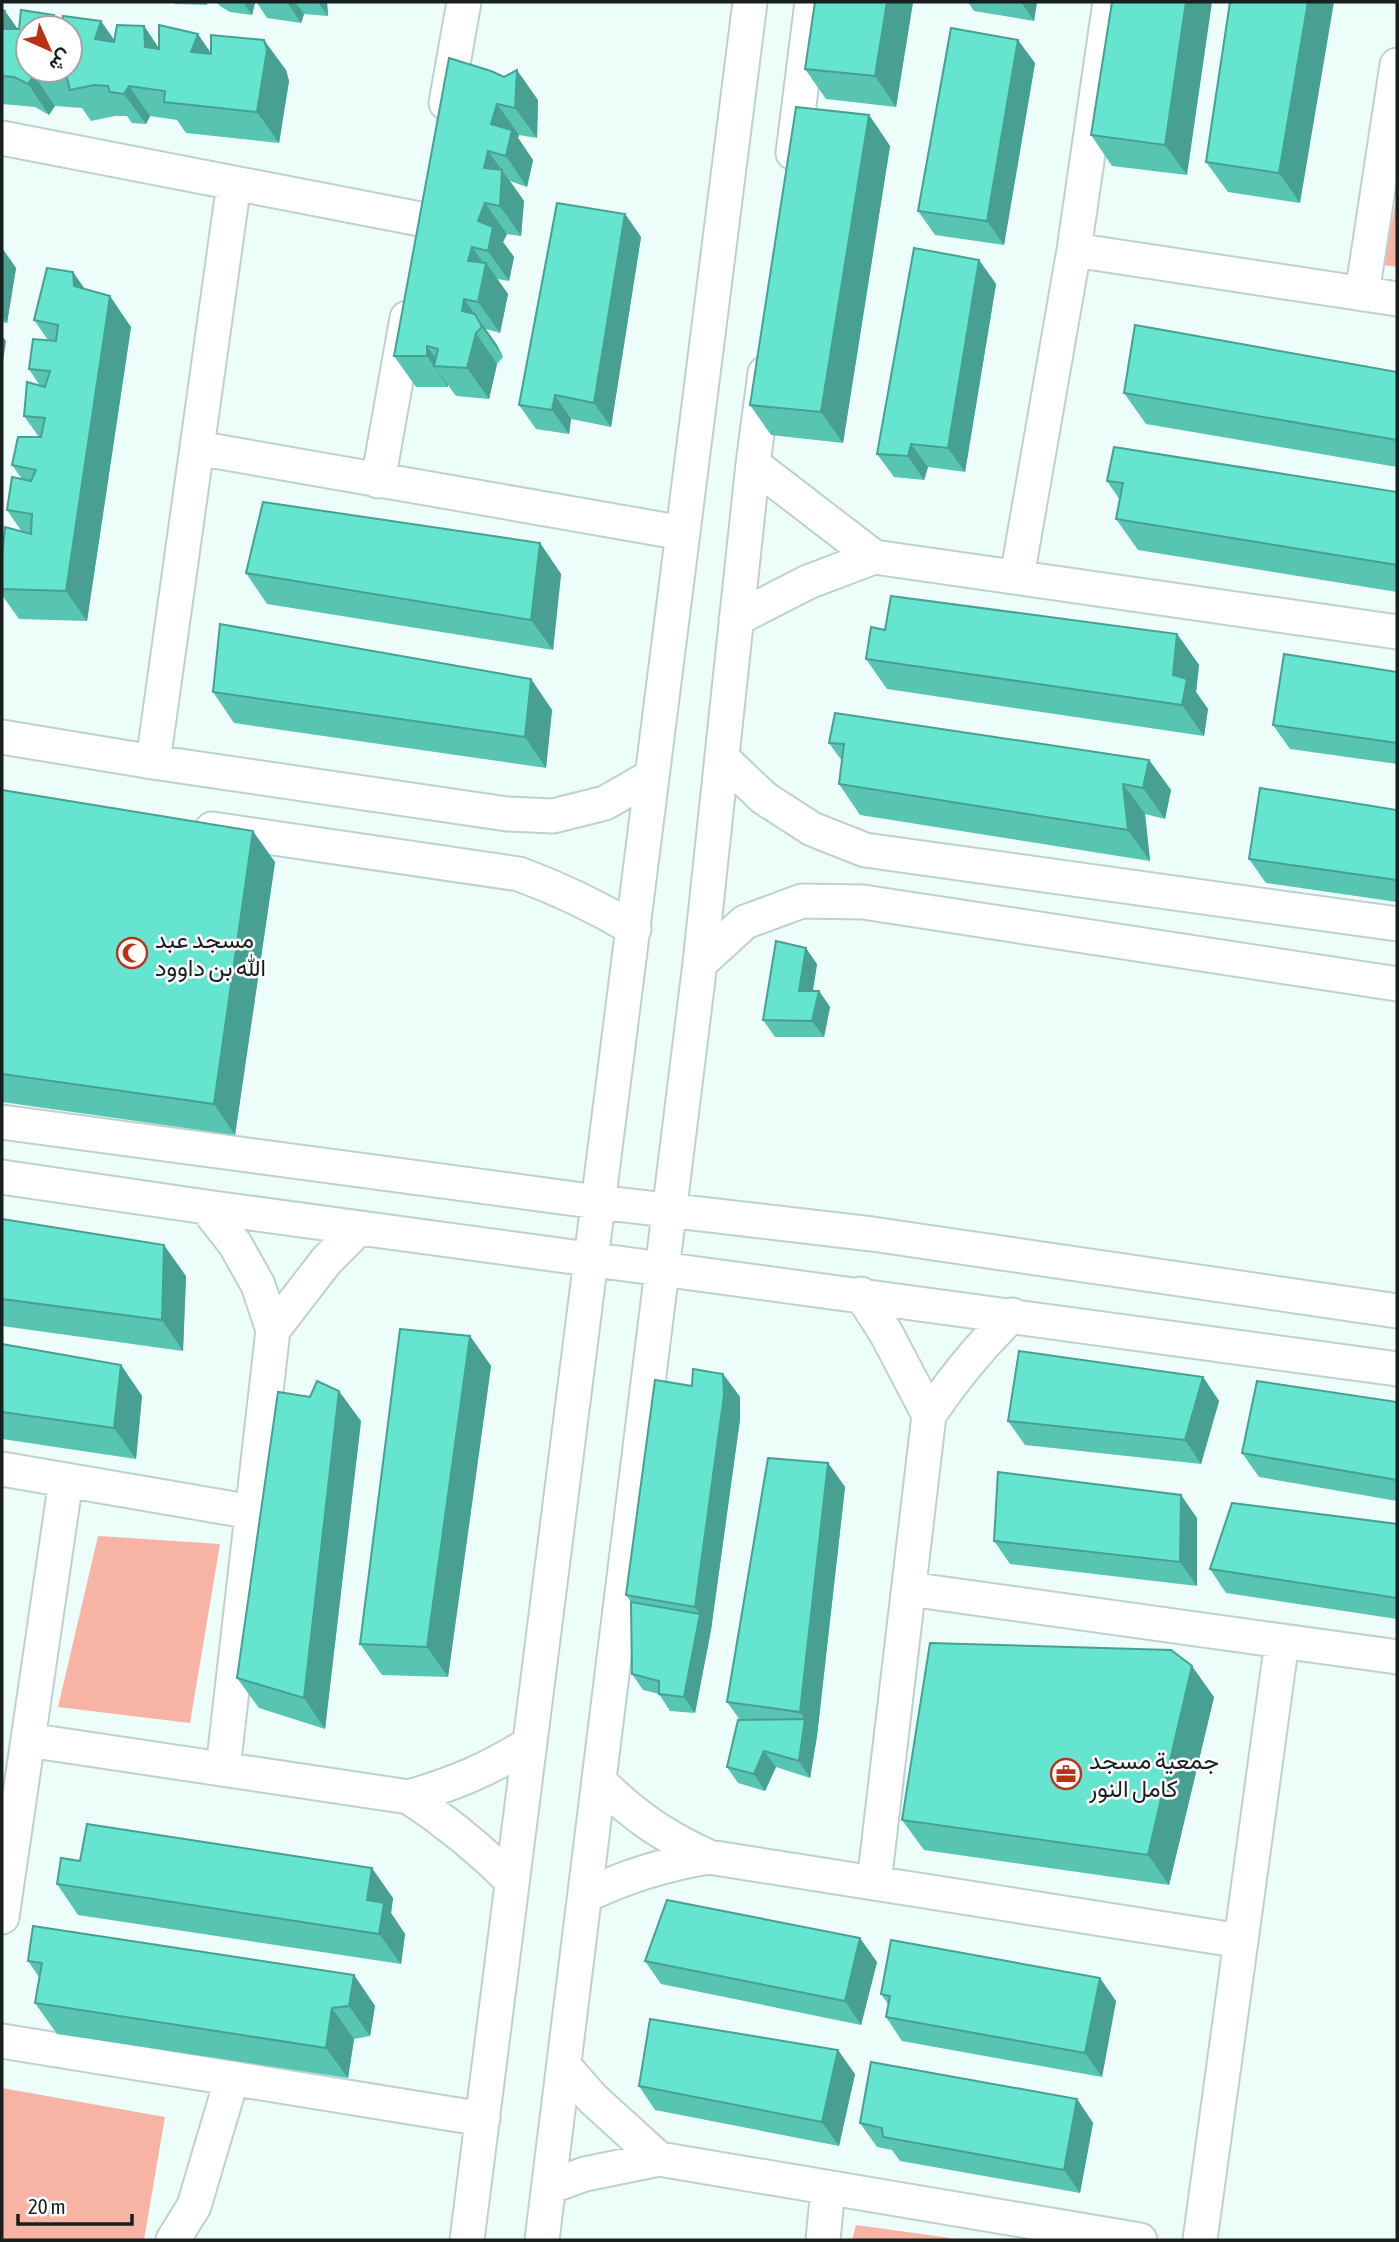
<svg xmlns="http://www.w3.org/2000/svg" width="1399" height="2242" viewBox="0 0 1399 2242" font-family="'Asap Condensed',Vazirmatn,sans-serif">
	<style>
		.green { fill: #f7b4a5 }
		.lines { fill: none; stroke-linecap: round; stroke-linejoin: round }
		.street-casing { stroke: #bdd2cd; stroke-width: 37 }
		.street { stroke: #fff; stroke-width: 33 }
		.wall { fill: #57c5b2 }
		.shaded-wall { fill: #47a091 }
		.building { fill: #65e5cf; stroke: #47a091; stroke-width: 2 }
		.labels { text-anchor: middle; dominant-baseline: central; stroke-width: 5; stroke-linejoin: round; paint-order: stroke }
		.poi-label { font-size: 24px; fill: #181f1e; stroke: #fff; text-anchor: start }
	</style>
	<rect width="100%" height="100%" fill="#edfefa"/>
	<!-- green -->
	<path class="green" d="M1397,196V267L1383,265Z
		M98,1536L220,1544L190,1723L58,1707Z
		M2,2088L165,2117L144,2240H2Z
		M856,2225L965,2240H852Z"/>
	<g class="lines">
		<!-- street casing -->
		<g class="street-casing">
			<path id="street" d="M446,103L464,2
				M2,138L425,220
				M793,153L812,2
				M1074,250L1397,299
				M1362,294L1397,65
				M197,448L683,533
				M753,464L874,557
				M378,481L407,318
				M1017,577L1074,250L1110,2
				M736,619L808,582L874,557L1397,632
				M2,737L153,762L507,814L553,816L605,803L652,776
				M723,759L764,798L812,829L865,850L1397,924
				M153,762L234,183
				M212,829L519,874C560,889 597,907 634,929
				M700,963L745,922L802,901L863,902L1397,984
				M2,1122L598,1202L872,1234L1397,1311
				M2,1177L206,1207L1397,1369
				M206,1207L235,1244L258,1285L273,1330L223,1769
				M861,1294L886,1333L929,1415
				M273,1330L327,1260L359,1228
				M2,1469L252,1512
				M909,1589L1397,1657
				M28,1740L409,1797C447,1822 480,1849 512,1881
				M600,1782C634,1816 665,1837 709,1857L1241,1941
				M409,1797C456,1783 487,1770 529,1744
				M874,1883L929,1415C954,1378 980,1346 1012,1315
				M585,1896C626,1876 665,1864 709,1857
				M2,1917L66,1480
				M2,2041L483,2119
				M564,2066L593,2099L659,2159
				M549,2187L585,2174L659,2159L1140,2240
				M173,2240L194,2206L232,2078
				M467,2240L750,2
				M542,2240L700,963L753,464L765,373
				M823,2240L828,2188
				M1200,2240L1282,1641"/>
		</g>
		<!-- street -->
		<use href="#street" class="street"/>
	</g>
	<!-- wall -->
	<path class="wall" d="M173,2H208L207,5L175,4Z
		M216,2H327L328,16L304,14L301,23L267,18L257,3H255L252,15L230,12L220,6Z
		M913,2L896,107L826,99L805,69Z
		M968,2H1037L1034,21L974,11Z
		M1112,2L1187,175L1112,166L1091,135Z
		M1230,2L1300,203L1228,192L1206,162Z
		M2,10L18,29L54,15L63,28L114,40L144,26L159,49L211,52L286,70L289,81L279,143L186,133L177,120L150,116L146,124L132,123L127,116H115L91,121L82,108L55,106L49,115L35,107L2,104Z
		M449,58L538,100L537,138L519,135L518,138L533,160L527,187L510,181L524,201L521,236L507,234L503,242L514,257L509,281L497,279L508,294L500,333L486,329L497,345L503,357L497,364L489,399L456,396L448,385V387H416L394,356Z
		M1035,63L1004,245L935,235L918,211Z
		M869,115L890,146L843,443L771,435L750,405Z
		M625,214L641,237L611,427L571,419L569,434L536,429L519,405Z
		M2,248L16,268L7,323L2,322Z
		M979,260L996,284L965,472L928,467L924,480L894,477L877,454Z
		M85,289L131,327L87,621L19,619L2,595V556L22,532L7,510L22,479L12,465L39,437L24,416L40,386L29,369L48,340L34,320Z
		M1397,372V467L1146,424L1124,393Z
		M1107,481L1397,492V592L1138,550L1116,519L1120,500Z
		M540,543L561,574L553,650L267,604L246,573Z
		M885,630L1177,634L1199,665L1196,692L1208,709L1204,736L887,689L866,659Z
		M1397,672V764L1290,749L1273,725Z
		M531,679L552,710L546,768L234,723L213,692Z
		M829,743L1149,760L1171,790L1165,819L1145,814L1150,861L860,815L839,784L842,761Z
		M2,790L275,862L235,1135L2,1102Z
		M1397,810V902L1266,883L1249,859Z
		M817,964L813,991H819L830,1007L824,1037H775L763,1020Z
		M2,1219L186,1276L183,1351L2,1326Z
		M470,1336L491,1366L448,1677L382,1675L360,1644Z
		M2,1344L121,1365L142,1396L136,1459L2,1439Z
		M723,1374L740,1397V1419L711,1630L695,1713L670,1711L659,1694L643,1690L632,1674L631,1602L626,1595Z
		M1203,1377L1219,1401L1201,1464L1025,1445L1008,1421Z
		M310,1397L361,1421L325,1729L259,1708L237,1678Z
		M1397,1402V1501L1259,1477L1242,1453Z
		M828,1463L845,1487L817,1736L810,1778L776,1767L765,1791L738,1783L727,1767L740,1720L727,1702Z
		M1197,1518V1586L1010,1564L994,1541Z
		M1397,1524V1619L1226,1593L1210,1569Z
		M1214,1697L1169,1885L924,1850L902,1820Z
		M80,1861L393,1898L391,1913L405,1934L401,1964L78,1915L57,1884Z
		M28,1961L354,1975L375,2006L370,2036L354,2039L348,2078L57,2034L35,2003L39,1977Z
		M645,1961L877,1962L861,2025L661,1984Z
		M881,1994L1116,2001L1102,2077L902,2041L886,2017L888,2004Z
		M855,2074L839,2146L655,2110L639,2086Z
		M1077,2099L1093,2123L1080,2193L900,2161L892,2150L877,2147L860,2123Z"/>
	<!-- shaded-wall -->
	<path class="shaded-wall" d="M243,2H254L255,3L252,15Z
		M287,2H295L304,14L301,23Z
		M318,2H327L328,16Z
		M887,2H913L896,107L875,76Z
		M1021,2H1037L1034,21Z
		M1186,2H1212L1187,175L1165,145Z
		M1308,2H1334L1300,203L1279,173Z
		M5,11L27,42L2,29Z
		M54,15L63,28H50Z
		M101,21L122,51L95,39Z
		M144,26L165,57L145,47Z
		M198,34L219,65L191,52Z
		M264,40L286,70L289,81L279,143L257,112Z
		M1018,40L1035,63L1004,245L987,221Z
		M517,70L538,100L537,138L515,108Z
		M34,75L55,106L49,115L28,84Z
		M129,86L150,116L146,124L124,94Z
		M497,104L519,135L518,138L533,160L527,187L506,156L491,124Z
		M869,115L890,146L843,443L821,412Z
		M488,151L524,201L521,236L500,206L484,168Z
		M485,203L507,234L503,242L514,257L509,281L488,251L478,221Z
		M625,214L641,237L611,427L594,403Z
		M472,247L486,267V263L508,294L500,333L478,302L468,261Z
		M2,248L16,268L7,323L2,315Z
		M979,260L996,284L965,472L948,448Z
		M73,272L94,302L74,286Z
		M110,296L131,327L87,621L66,591Z
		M464,299L497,345L503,357L482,327L462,311Z
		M476,333L497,364L489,399L467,368Z
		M2,336L6,341L2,368Z
		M427,346L441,366H434L448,385V387L427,356Z
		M555,395L571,419L569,434L552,410Z
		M911,444L928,467L924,480L908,456Z
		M540,543L561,574L553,650L531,620Z
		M1177,634L1199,665L1196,692L1208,709L1204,736L1182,705L1173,675Z
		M531,679L552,710L546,768L525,737Z
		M1149,760L1171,790L1165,819L1143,788Z
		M1123,784L1145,814L1150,861L1128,830Z
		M253,831L275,862L235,1135L214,1104Z
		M806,948L817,964L810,1007L799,991Z
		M819,991L830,1007L824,1037L812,1021Z
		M164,1245L186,1276L183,1351L162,1320Z
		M470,1336L491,1366L448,1677L427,1647Z
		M121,1365L142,1396L136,1459L114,1428Z
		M723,1374L740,1397V1419L711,1630L695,1713L684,1697L700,1614L695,1607Z
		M1203,1377L1219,1401L1201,1464L1185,1440Z
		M339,1391L361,1421L325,1729L304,1698Z
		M828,1463L845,1487L817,1736L810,1778L799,1761L805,1719L800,1712Z
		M1181,1495L1197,1518V1586L1180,1562Z
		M1192,1666L1214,1697L1169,1885L1148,1855Z
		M764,1751L776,1767L765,1791L754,1774Z
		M372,1868L393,1898L391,1913L405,1934L401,1964L379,1934L367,1900Z
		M860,1938L877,1962L861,2025L845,2001Z
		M354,1975L375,2006L370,2036L349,2006Z
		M1100,1978L1116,2001L1102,2077L1085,2053Z
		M332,2008L354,2039L348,2078L326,2048Z
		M838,2050L855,2074L839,2146L822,2122Z
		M1077,2099L1093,2123L1080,2193L1064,2170Z"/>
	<!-- building -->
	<path class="building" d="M815,2H887L875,76L805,69Z
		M1112,2H1186L1165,145L1091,135Z
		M1230,2H1308L1279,173L1206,162Z
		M2,10L5,11L2,29H19L21,10L54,15L50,28H28V70H70V28H63V16L101,21L95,39L114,42L117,25L144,26L145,47L159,49V25L198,34L191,52L211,54V35L264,40L267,50L257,112L164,102L165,91L129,86L124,94L110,92L108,86L94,85L70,90L67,78L34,75L28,84L14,77L2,76Z
		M951,28L1018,40L987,221L918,211Z
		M449,58L491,71L504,77L517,70L515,108L497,104L491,124L512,130L506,156L488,151L484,168L502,170L500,206L485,203L478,221L493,227L488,251L472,247L468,261L486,263L478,302L464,299L462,311L475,314L482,327L476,333L467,368L434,366L438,349L427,346V356H394Z
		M796,107L869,115L821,412L750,405Z
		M557,203L625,214L594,403L555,395L552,410L519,405Z
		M914,248L979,260L948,448L911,444L908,456L877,454Z
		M47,268L73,272L74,286L110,296L66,591L2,589V556L5,527L31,534L32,514L7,510L12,477L31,481L36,470L12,465L18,437H41L45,418L24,416L27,382L45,387L50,371L29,369L33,339L56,341L58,325L34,320Z
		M1135,325L1397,372V440L1124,393Z
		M1114,447L1397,492V565L1116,519L1123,483L1107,481Z
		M263,502L540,543L531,620L246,573Z
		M891,596L1177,634L1173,675L1187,679L1182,705L866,659L871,627L885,630Z
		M220,624L531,679L525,737L213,692Z
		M1284,654L1397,672V743L1273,725Z
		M835,713L1149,760L1143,788L1123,784L1128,830L839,784L844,744L829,743Z
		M1260,788L1397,810V880L1249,859Z
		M2,790L253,831L214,1104L2,1074Z
		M776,941L806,948L799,991H819L812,1021L763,1020Z
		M2,1219L164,1245L162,1320L2,1299Z
		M400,1329L470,1336L427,1647L360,1644Z
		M2,1344L121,1365L114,1428L2,1412Z
		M1019,1351L1203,1377L1185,1440L1008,1421Z
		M693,1369L723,1374L724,1395L695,1607L626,1595L655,1380L692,1386Z
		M317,1381L339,1391L304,1698L237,1678L278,1392L310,1397Z
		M1257,1381L1397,1402V1480L1242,1453Z
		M768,1458L828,1463L800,1712L727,1702Z
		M998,1472L1181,1495L1180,1562L994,1541Z
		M1232,1503L1397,1524V1598L1210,1569Z
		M631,1602L700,1614L684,1697L659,1694V1681L632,1674Z
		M930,1643L1171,1650L1192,1666L1148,1855L902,1820Z
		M805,1719L799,1761L764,1751L754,1774L727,1767L738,1720Z
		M87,1824L372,1868L367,1900L384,1903L379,1934L57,1884L61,1858L80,1861Z
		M667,1900L860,1938L845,2001L645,1961Z
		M33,1926L354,1975L349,2006L332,2008L326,2048L35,2003L42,1963L28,1961Z
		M891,1940L1100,1978L1085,2053L886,2017L890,1996L881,1994Z
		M650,2019L838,2050L822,2122L639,2086Z
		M871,2062L1077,2099L1064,2170L883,2137L882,2128L860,2123Z"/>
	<!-- icons -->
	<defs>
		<g id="mosque-ring" transform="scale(1.575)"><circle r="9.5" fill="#fff" stroke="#bc3114" stroke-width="1.5"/><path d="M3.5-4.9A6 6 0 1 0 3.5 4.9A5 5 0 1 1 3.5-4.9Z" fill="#bc3114"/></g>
		<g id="office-ring" transform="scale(1.575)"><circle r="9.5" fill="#fff" stroke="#bc3114" stroke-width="1.5"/><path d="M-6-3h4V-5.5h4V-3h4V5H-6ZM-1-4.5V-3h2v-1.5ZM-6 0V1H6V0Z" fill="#bc3114"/></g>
	</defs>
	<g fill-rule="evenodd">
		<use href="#mosque-ring" x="132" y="953"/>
		<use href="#office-ring" x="1066" y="1774"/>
	</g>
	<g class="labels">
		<!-- poi labels -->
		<g class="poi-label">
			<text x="155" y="939">مسجد عبد<tspan x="155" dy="28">الله بن داوود</tspan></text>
			<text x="1089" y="1760">جمعية مسجد<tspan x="1089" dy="28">كامل النور</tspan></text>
		</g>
	</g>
	<!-- border -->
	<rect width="1399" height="2242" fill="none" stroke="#181f1e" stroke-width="7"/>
	<!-- north arrow -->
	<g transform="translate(49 49) rotate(135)"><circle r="33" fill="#ffffff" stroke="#a3a5a5" stroke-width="2"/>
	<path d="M0-5L12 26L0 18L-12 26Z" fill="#bc3114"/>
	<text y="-10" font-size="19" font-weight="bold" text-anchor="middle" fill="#181f1e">ش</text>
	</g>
	<!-- scale -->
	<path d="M18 2214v10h114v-10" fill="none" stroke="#181f1e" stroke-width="3.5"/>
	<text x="28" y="2214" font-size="21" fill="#181f1e" stroke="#ffffff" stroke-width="5" paint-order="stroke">20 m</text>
</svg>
